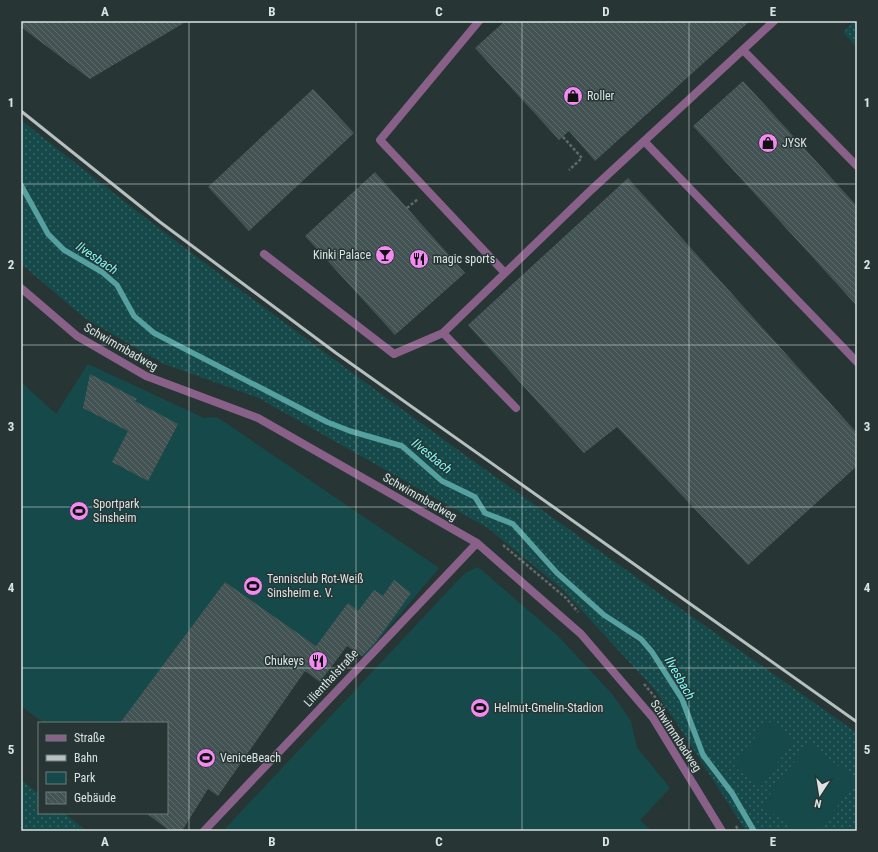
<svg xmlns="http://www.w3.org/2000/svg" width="878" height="852" viewBox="0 0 878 852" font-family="'Roboto Condensed',sans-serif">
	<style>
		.green { fill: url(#green-dots) }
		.pitch { fill: #164a4a }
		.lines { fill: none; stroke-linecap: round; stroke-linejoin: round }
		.stream { stroke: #57a0a0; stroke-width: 5.5 }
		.building { fill: url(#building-back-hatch) }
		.path { stroke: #5e6b6a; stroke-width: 2.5; stroke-dasharray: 3 2; stroke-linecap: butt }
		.service { stroke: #896188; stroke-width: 8 }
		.minor { stroke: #896188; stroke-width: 8 }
		.rail { stroke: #b7c0c0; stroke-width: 3 }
		.grid { fill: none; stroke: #dbe3e3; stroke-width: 1; stroke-opacity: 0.55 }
		.labels { text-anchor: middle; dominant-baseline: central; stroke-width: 3; stroke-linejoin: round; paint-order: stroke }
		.poi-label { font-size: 12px; fill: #dbe3e3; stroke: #273635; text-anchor: start }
		.street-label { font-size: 12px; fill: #dbe3e3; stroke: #273635 }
		.water-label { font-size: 13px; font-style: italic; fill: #7dfbf9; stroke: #273635 }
		.neatline { fill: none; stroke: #dbe3e3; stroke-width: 1.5 }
		.grid-label { font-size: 13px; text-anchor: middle; font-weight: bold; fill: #dbe3e3 }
	</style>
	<defs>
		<pattern id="green-dots" width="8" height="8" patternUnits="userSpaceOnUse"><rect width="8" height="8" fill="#164a4a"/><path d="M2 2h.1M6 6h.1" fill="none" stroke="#376464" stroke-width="1.8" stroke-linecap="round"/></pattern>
		<pattern id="building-back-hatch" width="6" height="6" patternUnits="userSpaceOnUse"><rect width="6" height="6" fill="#435252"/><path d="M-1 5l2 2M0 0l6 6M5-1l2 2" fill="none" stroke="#5e6b6b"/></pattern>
	</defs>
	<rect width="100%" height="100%" fill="#273635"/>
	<!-- green -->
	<path class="green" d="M852,21H857V48L843,32L853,23Z
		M21,120C291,336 575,534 857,733V831H746L655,690L562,589L488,528L257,397L164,364L86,319L21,264Z
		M21,780L39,794V813H64L87,831H21Z"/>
	<!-- pitch -->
	<path class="pitch" d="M88,364L204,418L217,417L439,568L364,657L327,631L316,646L306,639L161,671L120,723H44L21,706V382L56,414Z
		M478,567L558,636L612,694L631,721L637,748L670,788L640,820L652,831H223L465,573Z
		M767,720L794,739L762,786L734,767Z
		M808,743L857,780L819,831H796L762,805Z"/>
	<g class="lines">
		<!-- stream -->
		<path class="stream" d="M21,185L48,234L64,250L102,272L117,285L134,316L154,333L327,422L350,431L402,446L442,481L475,497L485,513L513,524L557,573L604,615L641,639L652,652L682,699L703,755L732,793L754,831"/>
	</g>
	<!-- building -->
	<path class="building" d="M21,21H187L90,79L21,27Z
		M505,21H750L595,161L569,131L559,140L475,48Z
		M743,81L857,206V306L693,126Z
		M313,89L354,133L249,231L208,187Z
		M375,172L465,273L395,335L305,236Z
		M628,178L857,433V466L748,565L617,427L584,453L468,325Z
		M90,374L137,399L135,401L178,424L148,481L112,462L128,431L83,408Z
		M394,580L411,593L375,643L362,656L347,646L320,682L305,671L218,796L208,789L182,831H170L146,813H167V723H120L225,582L316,646L348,603L358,611L374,590L383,596Z"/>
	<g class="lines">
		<!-- path -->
		<path class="path" d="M563,137L582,158L569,170
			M407,208L418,199
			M503,545L566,598L578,612
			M644,684L665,709
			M736,826L739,831"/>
		<!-- service -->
		<path class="service" d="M479,21L380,140L505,273
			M743,50L857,166
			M644,141L857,362
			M264,254L394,354L443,333L589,192L774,21
			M443,333L516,408"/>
		<!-- minor -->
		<path class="minor" d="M21,288L77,336L146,376L258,418L477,543L581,634L653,718L722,831
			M204,831L477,543"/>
		<!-- rail -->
		<path class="rail" d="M21,111L160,222L336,353L857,722"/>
	</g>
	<!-- grid -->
	<path class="grid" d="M189,21V831M356,21V831M522,21V831M689,21V831M21,184H857M21,345H857M21,507H857M21,668H857"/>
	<!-- icons -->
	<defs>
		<g id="shop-disc" transform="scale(1)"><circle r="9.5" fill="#f28af2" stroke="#273635"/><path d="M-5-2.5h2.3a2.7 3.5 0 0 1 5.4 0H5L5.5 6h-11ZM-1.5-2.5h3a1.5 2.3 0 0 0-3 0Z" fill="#111"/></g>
		<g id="bar-disc" transform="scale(1)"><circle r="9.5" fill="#f28af2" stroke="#273635"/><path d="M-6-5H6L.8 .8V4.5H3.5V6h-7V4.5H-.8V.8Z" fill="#111"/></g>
		<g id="restaurant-disc" transform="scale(1)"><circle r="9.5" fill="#f28af2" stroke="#273635"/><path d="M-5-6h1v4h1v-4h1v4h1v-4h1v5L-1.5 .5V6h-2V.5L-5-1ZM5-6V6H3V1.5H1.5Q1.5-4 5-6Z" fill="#111"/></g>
		<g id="stadium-disc" transform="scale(1)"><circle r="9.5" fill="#f28af2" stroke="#273635"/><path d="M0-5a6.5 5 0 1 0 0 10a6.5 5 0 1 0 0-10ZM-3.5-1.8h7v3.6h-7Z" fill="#111"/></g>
	</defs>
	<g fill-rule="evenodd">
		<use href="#shop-disc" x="573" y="96"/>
		<use href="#shop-disc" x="768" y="143"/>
		<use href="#bar-disc" x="385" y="255"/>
		<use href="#restaurant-disc" x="419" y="259"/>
		<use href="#stadium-disc" x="79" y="511"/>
		<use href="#stadium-disc" x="253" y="586"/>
		<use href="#restaurant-disc" x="318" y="661"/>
		<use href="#stadium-disc" x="480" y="708"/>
		<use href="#stadium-disc" x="206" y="758"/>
	</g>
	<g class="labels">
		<!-- poi labels -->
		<g class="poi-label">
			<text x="587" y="96">Roller</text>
			<text x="782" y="143">JYSK</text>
			<text x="371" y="255" text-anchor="end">Kinki Palace</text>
			<text x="433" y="259">magic sports</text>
			<text x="93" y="504">Sportpark<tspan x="93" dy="14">Sinsheim</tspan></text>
			<text x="267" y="579">Tennisclub Rot-Weiß<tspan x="267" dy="14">Sinsheim e. V.</tspan></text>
			<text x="304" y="661" text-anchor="end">Chukeys</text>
			<text x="494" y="708">Helmut-Gmelin-Stadion</text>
			<text x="220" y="758">VeniceBeach</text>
		</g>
		<!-- street labels -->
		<g class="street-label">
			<text transform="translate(121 347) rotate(30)">Schwimmbadweg</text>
			<text transform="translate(420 497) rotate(30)">Schwimmbadweg</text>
			<text transform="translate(331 678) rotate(-47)">Lilienthalstraße</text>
			<text transform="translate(676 736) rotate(57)">Schwimmbadweg</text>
		</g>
		<!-- water labels -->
		<g class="water-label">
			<text transform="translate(97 258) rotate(34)">Ilvesbach</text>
			<text transform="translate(432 456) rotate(39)">Ilvesbach</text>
			<text transform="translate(680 678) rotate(60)">Ilvesbach</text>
		</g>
	</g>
	<!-- border -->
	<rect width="878" height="852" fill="none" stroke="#273635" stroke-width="44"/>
	<!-- legend -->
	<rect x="38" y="722" width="130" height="92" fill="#273635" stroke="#6f7b7b"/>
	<rect x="46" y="735" width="20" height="6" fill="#896188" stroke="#6f7b7b"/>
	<text x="74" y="742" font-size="12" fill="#dbe3e3">Straße</text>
	<rect x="46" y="755" width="20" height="6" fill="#b7c0c0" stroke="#6f7b7b"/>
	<text x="74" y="762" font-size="12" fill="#dbe3e3">Bahn</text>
	<rect x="46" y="772" width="20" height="12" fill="#164a4a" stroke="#6f7b7b"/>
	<text x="74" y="782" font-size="12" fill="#dbe3e3">Park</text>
	<rect x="46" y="792" width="20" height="12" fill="url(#building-back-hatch)" stroke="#6f7b7b"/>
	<text x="74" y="802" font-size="12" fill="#dbe3e3">Gebäude</text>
	<!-- north arrow -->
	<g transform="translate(820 794) rotate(192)" stroke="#273635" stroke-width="3" paint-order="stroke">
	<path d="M0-3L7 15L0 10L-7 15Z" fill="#dbe3e3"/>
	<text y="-6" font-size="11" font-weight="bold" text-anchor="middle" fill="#dbe3e3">N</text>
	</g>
	<rect x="22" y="22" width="834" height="808" class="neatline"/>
	<g class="grid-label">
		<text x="105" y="16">A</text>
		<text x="272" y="16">B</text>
		<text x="439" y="16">C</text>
		<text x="606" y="16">D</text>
		<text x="773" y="16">E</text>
		<text x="11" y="107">1</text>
		<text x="867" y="107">1</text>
		<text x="11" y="269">2</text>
		<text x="867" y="269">2</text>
		<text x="11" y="431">3</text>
		<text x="867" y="431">3</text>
		<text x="11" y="592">4</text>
		<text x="867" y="592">4</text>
		<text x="11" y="754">5</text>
		<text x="867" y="754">5</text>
		<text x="105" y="846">A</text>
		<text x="272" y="846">B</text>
		<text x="439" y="846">C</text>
		<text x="606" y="846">D</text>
		<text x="773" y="846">E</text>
	</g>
</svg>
